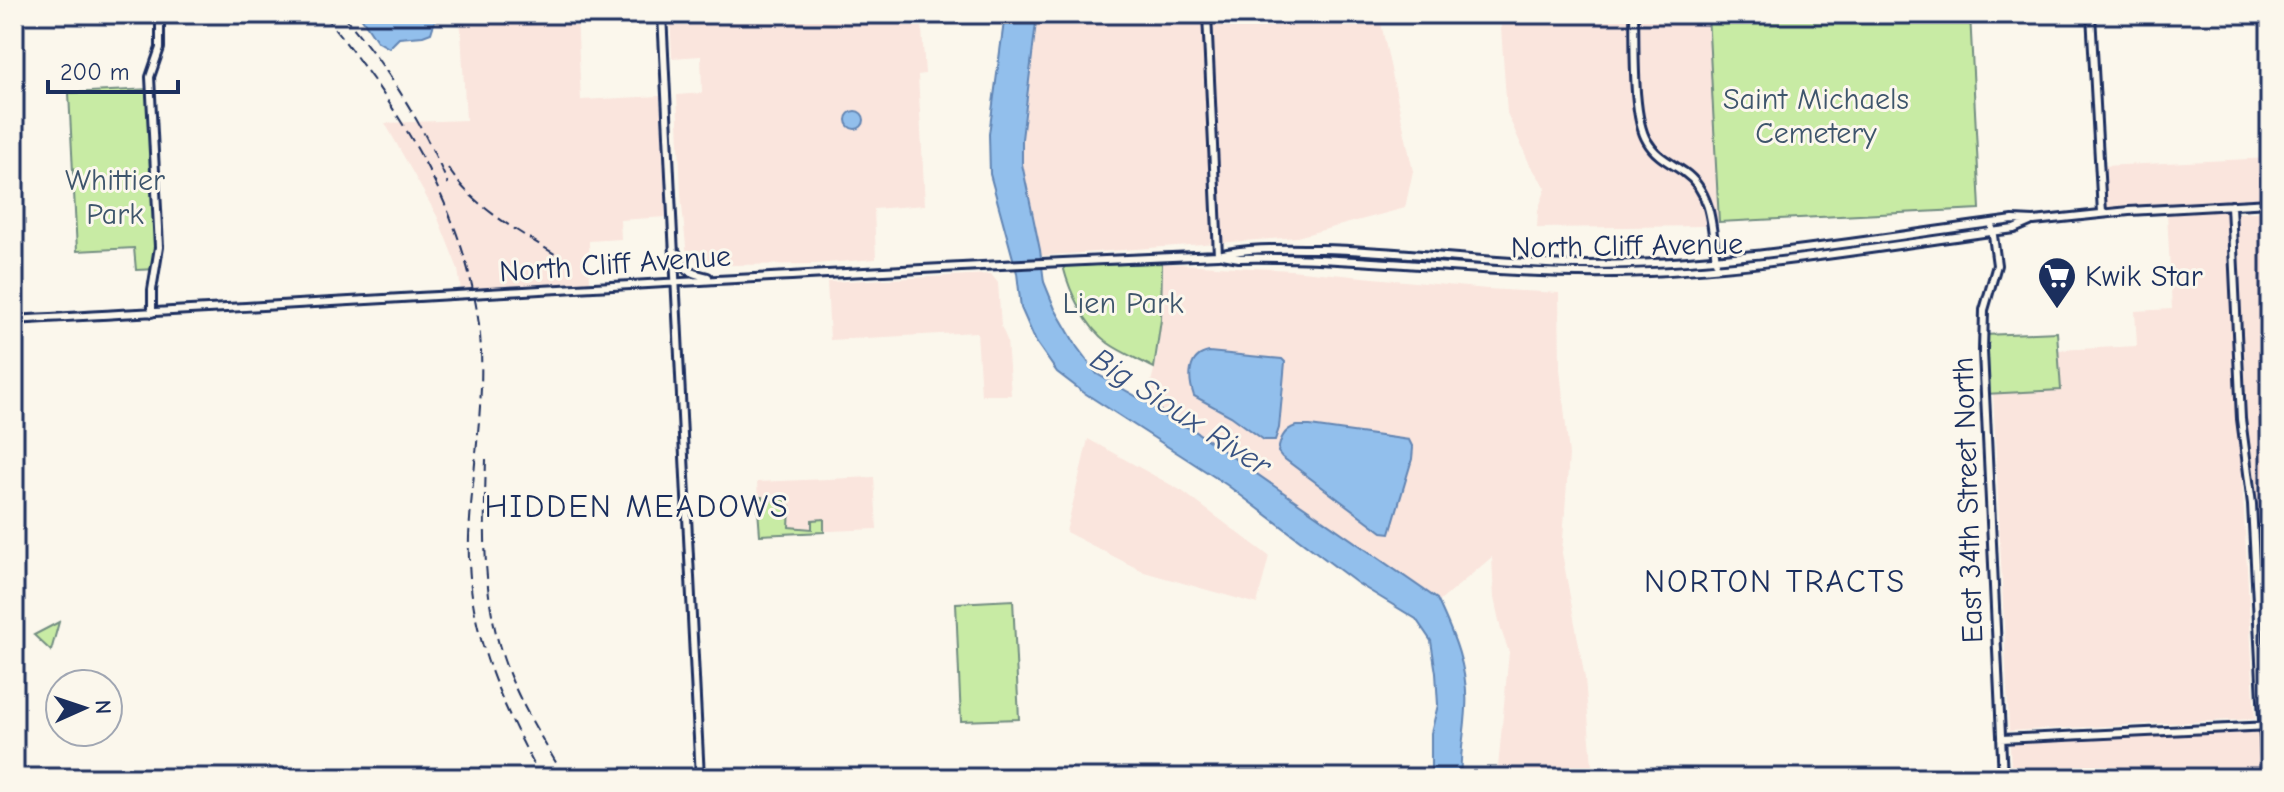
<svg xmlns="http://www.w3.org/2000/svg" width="2284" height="792" viewBox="0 0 2284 792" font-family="'Comic Neue',sans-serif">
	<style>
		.built { fill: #fae5dd }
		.green { fill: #c8eba4; stroke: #728d81; stroke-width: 2 }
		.water { fill: #92bfec; stroke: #6285b3; stroke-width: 2 }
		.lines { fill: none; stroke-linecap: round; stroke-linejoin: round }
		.secondary-casing { stroke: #1b2f5e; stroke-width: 12 }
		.secondary { stroke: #fbf7ec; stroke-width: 6 }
		.rail { stroke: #1b2f5e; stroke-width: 2; stroke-dasharray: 12 6; stroke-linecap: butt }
		.labels { text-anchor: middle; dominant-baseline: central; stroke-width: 6; stroke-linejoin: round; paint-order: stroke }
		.park-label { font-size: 30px; fill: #3e556c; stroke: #fbf7ec }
		.street-label { font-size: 30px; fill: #1b2f5e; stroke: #fbf7ec }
		.poi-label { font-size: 30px; fill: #1b2f5e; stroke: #fbf7ec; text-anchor: start }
		.water-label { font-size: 32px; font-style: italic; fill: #395382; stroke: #fbf7ec }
		.neighbourhood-label { font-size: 32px; letter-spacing: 2px; fill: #1b2f5e; stroke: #fbf7ec }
	</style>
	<rect width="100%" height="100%" fill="#fbf7ec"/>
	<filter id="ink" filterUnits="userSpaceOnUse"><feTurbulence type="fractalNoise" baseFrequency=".0125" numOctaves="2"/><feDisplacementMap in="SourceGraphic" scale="16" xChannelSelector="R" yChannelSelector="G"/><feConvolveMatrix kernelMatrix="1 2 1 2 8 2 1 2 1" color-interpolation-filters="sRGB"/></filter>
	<g filter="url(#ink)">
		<!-- built -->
		<path class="built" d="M460,14H577L581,100L660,96L666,217L620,220L621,239L589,241L590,284L461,291L458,269L437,216L385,123L466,120Z
			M670,14H921L925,74L918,75L925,205L874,209L876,259L815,264L730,265H697L694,257H687L681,195L677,95L702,93L701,56L672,58Z
			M1037,14H1379L1413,171L1405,208L1297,237L1041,256L1022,164V139Z
			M1500,14H1708L1719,222L1708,226L1537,228L1538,210L1546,188L1530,165L1507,113Z
			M2270,158V199L2104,208L2102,166Z
			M2228,211L2255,719L2009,731L1993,394L2061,390L2058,350L2137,346L2135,311L2172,309L2167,213Z
			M2270,211V589H2261L2255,493L2245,422L2235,213Z
			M1162,263L1291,270L1487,289L1559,293L1560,369L1569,455L1562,553L1585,678L1593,778H1497L1509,652L1501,630L1494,598L1492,557L1433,607L1145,406L1158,354Z
			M991,274L998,283L1001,326L1007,340L1011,395H981L977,332L830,340L827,282Z
			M1088,439L1182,491L1269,556L1257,604L1144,572L1066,532Z
			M874,477L877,529L760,534L757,482Z
			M2270,599V722H2267L2260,600Z
			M2260,730L2262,778H2011L2010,744Z"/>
		<!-- green -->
		<path class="green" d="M1708,14H1970L1980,209L1719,222Z
			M151,89L158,269L136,270L134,248L77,251L69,93Z
			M1162,263L1161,320L1154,368C1140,360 1122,353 1108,343C1085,326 1070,293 1063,266Z
			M2057,332L2061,390L1985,394L1984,335Z
			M757,497H762L763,500L786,499L787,506H790L789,527L812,529V520L824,519V532L760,535Z
			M1013,600L1019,719L961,721L956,603Z
			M59,622L51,651L34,635Z"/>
		<!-- water -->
		<path class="water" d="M359,14H437L431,33L423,36L399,38L389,48L377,41Z
			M1005,14H1037L1022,139V164L1040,250L1044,282L1055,309L1077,347L1097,374L1160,410L1167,420L1192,429L1437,599C1453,633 1469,670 1466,709C1465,733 1459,754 1461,778H1431V733L1438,705L1436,673L1431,641L1416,619L1357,583L1227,485L1083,392L1057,372L1036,342L1021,308L1017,273L990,174L989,134Z
			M846 120a9 9 0 1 1 18 0a9 9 0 1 1-18 0Z
			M1209,352L1282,359L1285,362L1279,428L1275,440H1264L1231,416L1194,396C1188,379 1187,356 1209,352Z
			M1296,426H1310L1409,440L1413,448L1412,459L1390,533L1382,532L1282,457L1278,452C1280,440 1283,430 1296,426Z"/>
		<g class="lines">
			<!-- secondary casing -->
			<g class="secondary-casing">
				<path id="secondary" d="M662,14L700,778
					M1207,14L1218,255
					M1634,14C1635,45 1632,117 1647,141C1656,157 1671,163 1684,172C1713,192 1712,230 1716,262
					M2091,14L2102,213
					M2231,205L2241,419L2252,504L2266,778
					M1992,228L1997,265L1984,310L1983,351L2003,778
					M676,252C681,271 690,273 708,277
					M1222,255L1239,258C1365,256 1489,275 1615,273C1750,271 1881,246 2014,229L2030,222
					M152,313V290L159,247L150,77L160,48V14
					M14,320C416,298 817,272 1218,255C1252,247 1287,249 1321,249C1408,251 1493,264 1580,265C1726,266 1869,239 2013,220L2034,221L2129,211L2270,203
					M2001,739L2270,726"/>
			</g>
			<!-- secondary -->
			<use href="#secondary" class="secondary"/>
			<!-- rail -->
			<path class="rail" d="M323,14C397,105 464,207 479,325C487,395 472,467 469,537C466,630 499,698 541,778
				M342,14C386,65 422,122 448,184
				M448,168C476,212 530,237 572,265
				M486,459C484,533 481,606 510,676C525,712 546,745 565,778"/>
		</g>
	</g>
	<!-- icons -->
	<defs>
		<g id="supermarket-pin" transform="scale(2)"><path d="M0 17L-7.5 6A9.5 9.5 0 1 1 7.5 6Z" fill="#1b2f5e" stroke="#fbf7ec"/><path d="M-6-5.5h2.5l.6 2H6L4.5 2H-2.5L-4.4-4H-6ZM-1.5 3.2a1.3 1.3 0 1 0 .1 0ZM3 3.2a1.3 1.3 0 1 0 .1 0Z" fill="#fff"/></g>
	</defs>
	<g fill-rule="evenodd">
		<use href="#supermarket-pin" x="2057" y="276"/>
	</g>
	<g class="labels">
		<!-- park labels -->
		<g class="park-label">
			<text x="1816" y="99">Saint Michaels<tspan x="1816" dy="34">Cemetery</tspan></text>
			<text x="115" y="180">Whittier<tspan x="115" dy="34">Park</tspan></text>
			<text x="1123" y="303">Lien Park</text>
		</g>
		<!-- street labels -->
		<g class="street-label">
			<text transform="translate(1627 246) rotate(-1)">North Cliff Avenue</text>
			<text transform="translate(615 264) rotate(-4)">North Cliff Avenue</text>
			<text transform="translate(1968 500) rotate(-92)">East 34th Street North</text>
		</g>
		<!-- poi labels -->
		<g class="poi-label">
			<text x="2085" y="276">Kwik Star</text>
		</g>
		<!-- water labels -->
		<g class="water-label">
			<text transform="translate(1181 412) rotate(33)">Big Sioux River</text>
		</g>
		<!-- neighbourhood labels -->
		<g class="neighbourhood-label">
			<text x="637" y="506">HIDDEN MEADOWS</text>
			<text x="1775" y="581">NORTON TRACTS</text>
		</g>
	</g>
	<!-- margin -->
	<rect width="2284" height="792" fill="none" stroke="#fbf7ec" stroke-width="48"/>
	<rect x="24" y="24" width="2236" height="744" fill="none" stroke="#1b2f5e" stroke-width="3" filter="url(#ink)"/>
	<!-- north arrow -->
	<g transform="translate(84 708) rotate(87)"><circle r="38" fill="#fbf7ec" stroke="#a1a7b3" stroke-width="2"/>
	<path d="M0-6L14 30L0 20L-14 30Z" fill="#1b2f5e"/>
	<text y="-12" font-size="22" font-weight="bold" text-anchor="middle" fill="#1b2f5e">N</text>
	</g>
	<!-- scale -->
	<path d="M48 80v12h130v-12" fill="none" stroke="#1b2f5e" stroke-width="4"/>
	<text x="60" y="80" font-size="24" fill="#1b2f5e" stroke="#fbf7ec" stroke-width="6" paint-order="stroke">200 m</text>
</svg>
